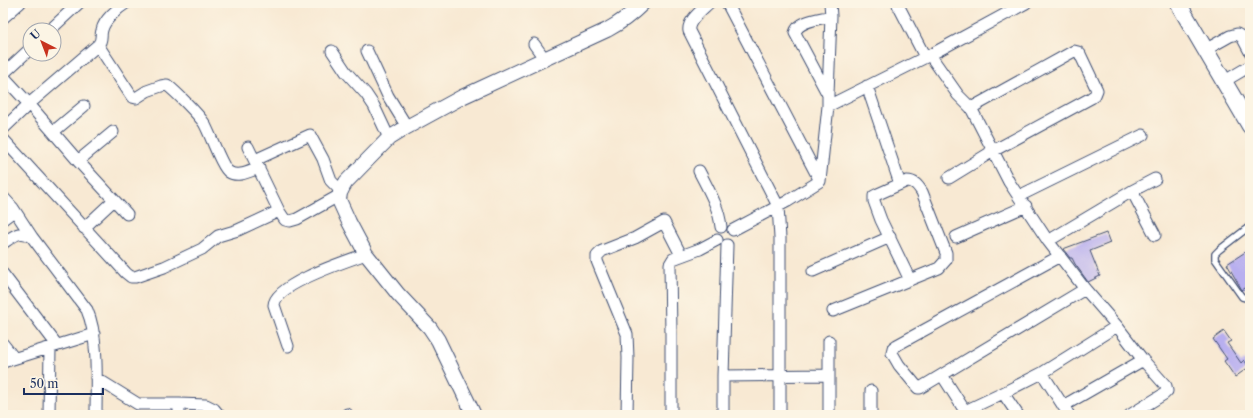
<svg xmlns="http://www.w3.org/2000/svg" width="1253" height="418" viewBox="0 0 1253 418" font-family="'Libre Caslon Text',serif">
	<style>
		.building { fill: #b8afef }
		.lines { fill: none; stroke-linecap: round; stroke-linejoin: round }
		.service-casing { stroke: #3c4b70; stroke-width: 8 }
		.minor-casing { stroke: #3c4b70; stroke-width: 13 }
		.tertiary-casing { stroke: #3c4b70; stroke-width: 16 }
		.secondary-casing { stroke: #3c4b70; stroke-width: 18 }
		.service { stroke: #fff; stroke-width: 5.5 }
		.minor { stroke: #fff; stroke-width: 11 }
		.tertiary { stroke: #fff; stroke-width: 14 }
		.secondary { stroke: #fff; stroke-width: 16 }
	</style>
	<rect width="100%" height="100%" fill="#fcf5e5"/>
	<filter id="ink" filterUnits="userSpaceOnUse"><feTurbulence type="fractalNoise" baseFrequency=".025" numOctaves="2"/><feDisplacementMap in="SourceGraphic" scale="8" xChannelSelector="R" yChannelSelector="G"/><feConvolveMatrix kernelMatrix="1 2 1 2 8 2 1 2 1" color-interpolation-filters="sRGB"/></filter>
	<filter id="wash" filterUnits="userSpaceOnUse"><feTurbulence type="fractalNoise" baseFrequency=".012" numOctaves="4" result="noise"/><feDisplacementMap in="SourceGraphic" scale="16" xChannelSelector="R" yChannelSelector="G"/><feGaussianBlur stdDeviation="0.9" result="paint"/><feColorMatrix in="noise" values="0 0 0 0 0 0 0 0 0 0 0 0 0 0 0 0 0 1.4 0 .05"/><feComposite in="paint" operator="in"/></filter>
	<g filter="url(#wash)">
		<rect width="100%" height="100%" fill="#f8e9d3"/>
		<g id="blocks">
			<!-- building -->
			<path class="building" d="M1106,233L1110,243L1090,251L1100,276L1088,282L1075,264L1072,258H1070L1063,249Z
				M1250,249V285L1242,290L1227,264Z
				M1224,331L1231,341L1227,343L1241,363L1244,360L1249,367L1235,377L1224,361L1227,359L1213,339Z"/>
		</g>
	</g>
	<g filter="url(#ink)">
		<use href="#blocks" fill-opacity="0" stroke="#3c4b70" stroke-width="1"/>
		<g class="lines">
			<!-- service casing -->
			<g class="service-casing">
				<path id="service" d="M1250,226L1219,250L1215,254V259L1242,297L1246,298L1250,297"/>
			</g>
			<!-- minor casing -->
			<g class="minor-casing">
				<path id="minor" d="M709,3C702,10 687,21 689,31L778,206L780,238V415
					M727,3L820,181
					M897,3L925,57
					M3,18L20,3
					M50,30L79,3
					M534,44L544,58
					M98,45L132,97L136,98L147,91L161,86L167,85C175,91 198,114 204,123C210,133 222,168 229,172C238,178 250,171 259,168
					M1205,50L1230,36L1237,34L1242,37L1250,52
					M332,51L346,72L366,94L374,106L389,138
					M367,51L388,96L407,127
					M930,55L958,95L971,108L1009,182L1048,241L1085,289L1117,326L1143,360L1166,386L1167,391L1164,394L1130,415
					M3,74L30,49
					M3,76L29,104L78,161L127,214
					M1223,82L1250,66
					M867,86L900,184
					M827,93L795,33C798,20 821,19 831,16
					M828,106L930,55L1026,3
					M3,129L29,104L98,45C103,40 100,36 102,30C104,20 118,8 126,3
					M53,132L84,106
					M3,139L126,273L131,277H135L164,267L202,249L218,236L238,230L279,211
					M248,147L279,211L285,220L290,221L297,219L340,195
					M255,160L310,135L323,159L331,181L341,191
					M78,161L113,132
					M699,171C708,189 719,207 721,227
					M949,178L993,151L1091,98L1095,95L1097,90L1080,54L1078,52L1074,51L971,108
					M1132,191L1155,235
					M1019,196L1143,135
					M3,197L13,208L32,237
					M3,219L11,213L13,208
					M84,228L114,200
					M733,230L788,201L820,181L828,106V94L831,16L830,3
					M956,237L1026,206
					M1048,241L1132,191L1155,179
					M3,243C14,236 20,229 32,237L87,310C99,337 96,385 96,415
					M1060,256L897,345L893,348L892,353L899,365L918,388H920L1085,289
					M813,271L890,237
					M3,274L57,345
					M833,311L939,268L946,260V253L922,192C918,186 915,181 907,181L878,194L874,196V201L881,220L910,280
					M829,341V415
					M3,344L14,358
					M288,346L274,305C275,284 347,261 366,254
					M3,362L94,334
					M1042,373L1069,415
					M942,375L965,411
					M723,376L829,375
					M96,378L138,404H179L206,405L214,409L219,415
					M179,404V415
					M1063,406L1143,360
					M347,414V415
					M49,415L50,347
					M627,415L628,358L627,334L597,261V256L602,251L635,238L664,222L681,255
					M671,415V335L670,264L673,259L700,249L717,240
					M723,415V376L727,245
					M871,415V391
					M966,415L965,411L1003,393
					M1018,415L1003,393L1042,373L1117,326"/>
			</g>
			<!-- tertiary casing -->
			<g class="tertiary-casing">
				<path id="tertiary" d="M474,415L438,340L430,328L398,294L366,254L349,222L339,200L340,193L343,187L346,182L389,138L407,127L462,97L607,30C620,23 632,14 643,3"/>
			</g>
			<!-- secondary casing -->
			<g class="secondary-casing">
				<path id="secondary" d="M1178,3L1250,126"/>
			</g>
			<!-- service -->
			<use href="#service" class="service"/>
			<!-- minor -->
			<use href="#minor" class="minor"/>
			<!-- tertiary -->
			<use href="#tertiary" class="tertiary"/>
			<!-- secondary -->
			<use href="#secondary" class="secondary"/>
		</g>
	</g>
	<!-- margin -->
	<rect width="1253" height="418" fill="none" stroke="#fcf5e5" stroke-width="16"/>
	<!-- north arrow -->
	<g transform="translate(42 42) rotate(318)"><circle r="19" fill="#fcf5e5" stroke="#a2a6af"/>
	<path d="M0-3L7 15L0 10L-7 15Z" fill="#c8321e"/>
	<text y="-6" font-size="11" font-weight="bold" text-anchor="middle" fill="#1b2f5e">U</text>
	</g>
	<!-- scale -->
	<path d="M24 388v6h79v-6" fill="none" stroke="#1b2f5e" stroke-width="2"/>
	<text x="30" y="388" font-size="12" fill="#1b2f5e" stroke="#fcf5e5" stroke-width="3" paint-order="stroke">50 m</text>
</svg>
